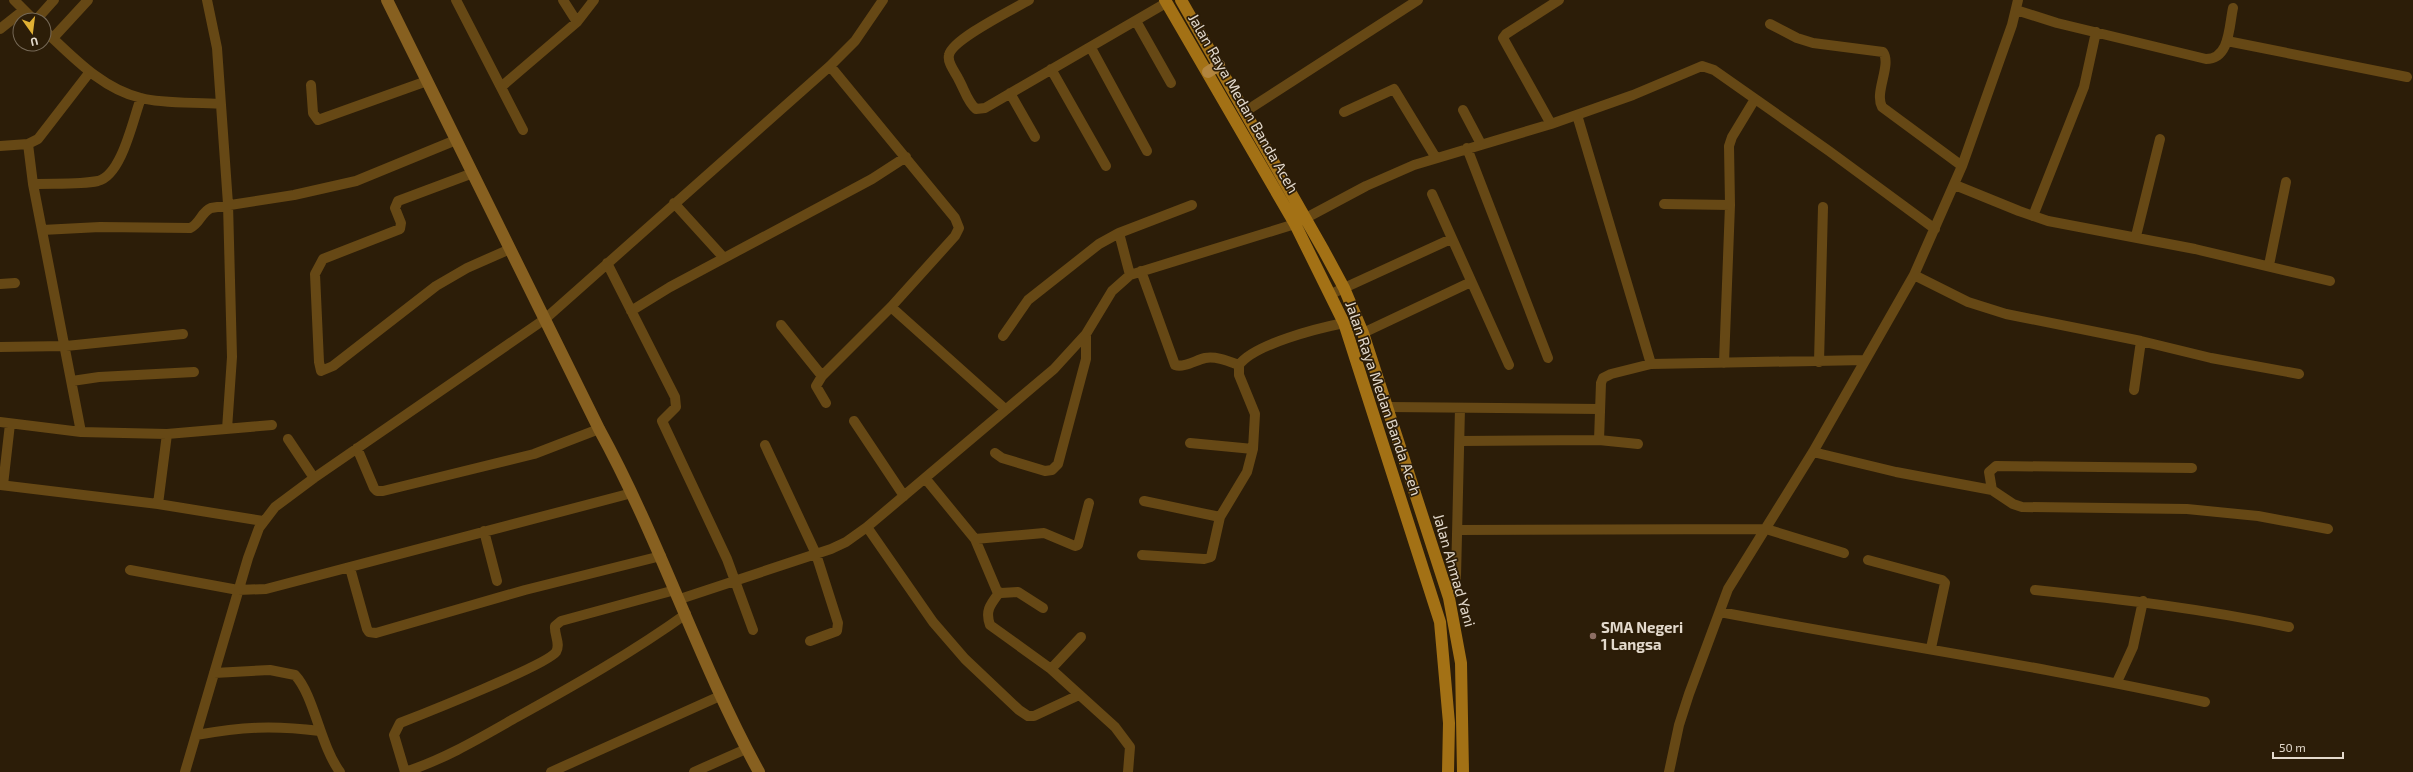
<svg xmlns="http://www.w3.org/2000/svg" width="2413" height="772" viewBox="0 0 2413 772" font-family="'Exo 2',sans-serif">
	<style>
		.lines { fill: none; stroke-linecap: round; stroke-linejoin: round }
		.street { stroke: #664815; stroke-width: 10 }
		.secondary { stroke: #876020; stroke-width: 12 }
		.primary { stroke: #a37115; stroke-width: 12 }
		.highway { stroke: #b2853f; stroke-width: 12 }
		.education-dot { fill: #8d6e63; stroke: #2c1d08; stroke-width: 1.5 }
		.labels { text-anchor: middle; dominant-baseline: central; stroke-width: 3.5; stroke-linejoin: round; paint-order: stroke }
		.street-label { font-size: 15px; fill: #e3d9cc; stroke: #2c1d08 }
		.poi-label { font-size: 15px; font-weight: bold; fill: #e3d9cc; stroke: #2c1d08; text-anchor: start }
	</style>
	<rect width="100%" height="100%" fill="#2c1d08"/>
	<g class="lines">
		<!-- street -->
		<path class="street" d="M14,0L34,20
			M207,0L217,48L228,204L232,357L227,429
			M456,0L523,130
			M563,0L577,22
			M1029,0C1014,9 952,39 949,55C947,63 956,73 959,80C964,89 968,103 976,109L985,108L1166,3
			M2016,10L2057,23L2206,59C2230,59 2229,26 2233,8
			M36,20L54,0
			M1136,21L1171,83
			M1770,24L1797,38L1813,43L1883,52C1892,65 1874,92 1882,107L1962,166
			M0,29L24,10
			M44,30C72,56 102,89 141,98C163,104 197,102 220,104
			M53,38L88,0
			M2227,41L2407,77
			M1091,48L1147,151
			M1051,69L1106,166
			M311,85L313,113L318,120L427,81
			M501,87L577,22L594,0
			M1010,93L1035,137
			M1463,110L1481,144
			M1246,111L1418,0
			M1344,112L1394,89L1436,158
			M1577,115L1651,364
			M1551,124L1503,38L1506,34L1559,0
			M28,144L33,184L81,432
			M0,146L28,144L38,139L89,73
			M1467,148L1548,358
			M473,173L398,201L395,208L401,223L400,229L323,259L315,274L319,362L321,371L333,366L436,286L467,268L510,249
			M33,184C54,183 78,185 98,181C122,175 133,119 141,98
			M1955,185L2019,211L2048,221L2195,249L2330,281
			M1432,194L1509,365
			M674,203L724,258
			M1664,204L1730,205
			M2033,216L2084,87L2096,32
			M1306,218L1366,186L1414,165L1551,124L1633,95L1702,66L1714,70L1829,151L1935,229
			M42,230L100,227L190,228C200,224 201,212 211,208L294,195L356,181L456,140
			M2136,236L2160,139
			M607,263L675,397L676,407L662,421L727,559L753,630
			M2269,265L2286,182
			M1141,271L1175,365C1184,368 1196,360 1205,358C1216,356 1228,361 1239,365
			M1130,275L1119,233L1192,205
			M1914,275L1968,302L2006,314L2141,341L2211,358L2299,374
			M0,284L15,283
			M1331,294L1451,239
			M891,307L1005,409
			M631,311L670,287L872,179L906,157
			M781,325L822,376
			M1363,333L1471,282
			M1003,336L1028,300L1099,244L1119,233
			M0,347L66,346L183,334
			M1819,362L1823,207
			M1724,363L1730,205L1729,146L1732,137L1755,99
			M72,381L99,377L194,372
			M2134,390L2141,341
			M826,403L816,386L822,376L891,307L955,236L959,228L955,218L830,66
			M1389,407L1599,409
			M854,421L904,496
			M0,422L81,432L167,434L158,504L263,521
			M167,434L272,425
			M288,439L314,478
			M1599,440L1601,383L1603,378L1611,374L1651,364L1865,360
			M1460,441L1599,440L1638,444
			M1190,443L1253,449
			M765,445L816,554L838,623L837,631L810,641
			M357,448L374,488L377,491H383L534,454L599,429
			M1813,452L1896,472L1992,490L2013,504L2022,507L2187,509L2258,516L2328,529
			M995,453L1002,458L1045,471L1052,470L1058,464L1086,359V334
			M925,478L975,539L997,591L1001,593L1018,592L1043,608
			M0,485L158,504
			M3,485L10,424
			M1992,490L1989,472L1996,466L2192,468
			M1144,501L1220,517
			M867,527L933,622L965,659L1019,710L1028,716H1034L1079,695
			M1457,530L1766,529L1844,553
			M484,531L497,581
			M975,539L1044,533L1075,546L1078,545L1089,503
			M1142,555L1204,559L1211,557L1220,517L1247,472L1253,449L1255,414L1239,375V365C1254,344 1319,328 1344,323
			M1868,560L1942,580L1945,583L1931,648
			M350,568L367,629L369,632L376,633L525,590L661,556
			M130,570L238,590L266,589L632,493
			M2035,590C2120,599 2205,609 2289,627
			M999,593C990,605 985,611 990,625L1051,669L1115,727L1130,747L1128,772
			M1449,598L1456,577L1460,408
			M680,599L831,549L846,542L867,527L1054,369L1086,334L1112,291L1130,275L1295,224
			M1720,612C1882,643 2044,666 2205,702
			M1051,669L1081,637
			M214,673L270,670L295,675C314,695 320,745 340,772
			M2117,682L2133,647L2143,601
			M196,735C243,727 271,725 320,731
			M185,772L248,558L259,528L275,507L314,478L545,319L830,66L855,41L883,0
			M405,772L394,735L400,723C423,714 547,665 556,652C561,644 554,635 555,626L561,621L675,590
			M405,772C445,759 480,738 517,717C575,685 633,652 686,614
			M551,772L720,696
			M694,772L746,749
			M1669,772L1679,725L1689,694L1728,589L1813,452L1914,275L1962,166L2012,25L2018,0"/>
		<!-- secondary -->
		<path class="secondary" d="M387,0L599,429C660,540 698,661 759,772"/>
		<!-- primary -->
		<path class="primary" d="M1165,0L1295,224L1344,323L1440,622L1449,723L1448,772
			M1181,0L1324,251L1344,288L1363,333L1449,598L1461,663L1463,772"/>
		<!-- highway -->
		<path class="highway" d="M1208,72L1219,65"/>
	</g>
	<!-- markers -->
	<circle class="education-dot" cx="1593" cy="636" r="4"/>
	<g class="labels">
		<!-- street labels -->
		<g class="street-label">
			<text transform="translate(1244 103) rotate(60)">Jalan Raya Medan Banda Aceh</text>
			<text transform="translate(1384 398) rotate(71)">Jalan Raya Medan Banda Aceh</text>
			<text transform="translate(1455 570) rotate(74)">Jalan Ahmad Yani</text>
		</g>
		<!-- poi labels -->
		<g class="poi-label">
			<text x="1601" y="627">SMA Negeri<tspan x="1601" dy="17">1 Langsa</tspan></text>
		</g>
	</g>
	<!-- north arrow -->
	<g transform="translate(32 32) rotate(166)"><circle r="19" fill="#2c1d08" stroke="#756856"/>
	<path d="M0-3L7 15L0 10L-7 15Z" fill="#e0b034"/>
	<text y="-6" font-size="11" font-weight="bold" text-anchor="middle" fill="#e3d9cc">U</text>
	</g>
	<!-- scale -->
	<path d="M2273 752v6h70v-6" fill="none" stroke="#e3d9cc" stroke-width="2"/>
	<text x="2279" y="752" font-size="12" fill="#e3d9cc" stroke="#2c1d08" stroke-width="3" paint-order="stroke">50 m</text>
</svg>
